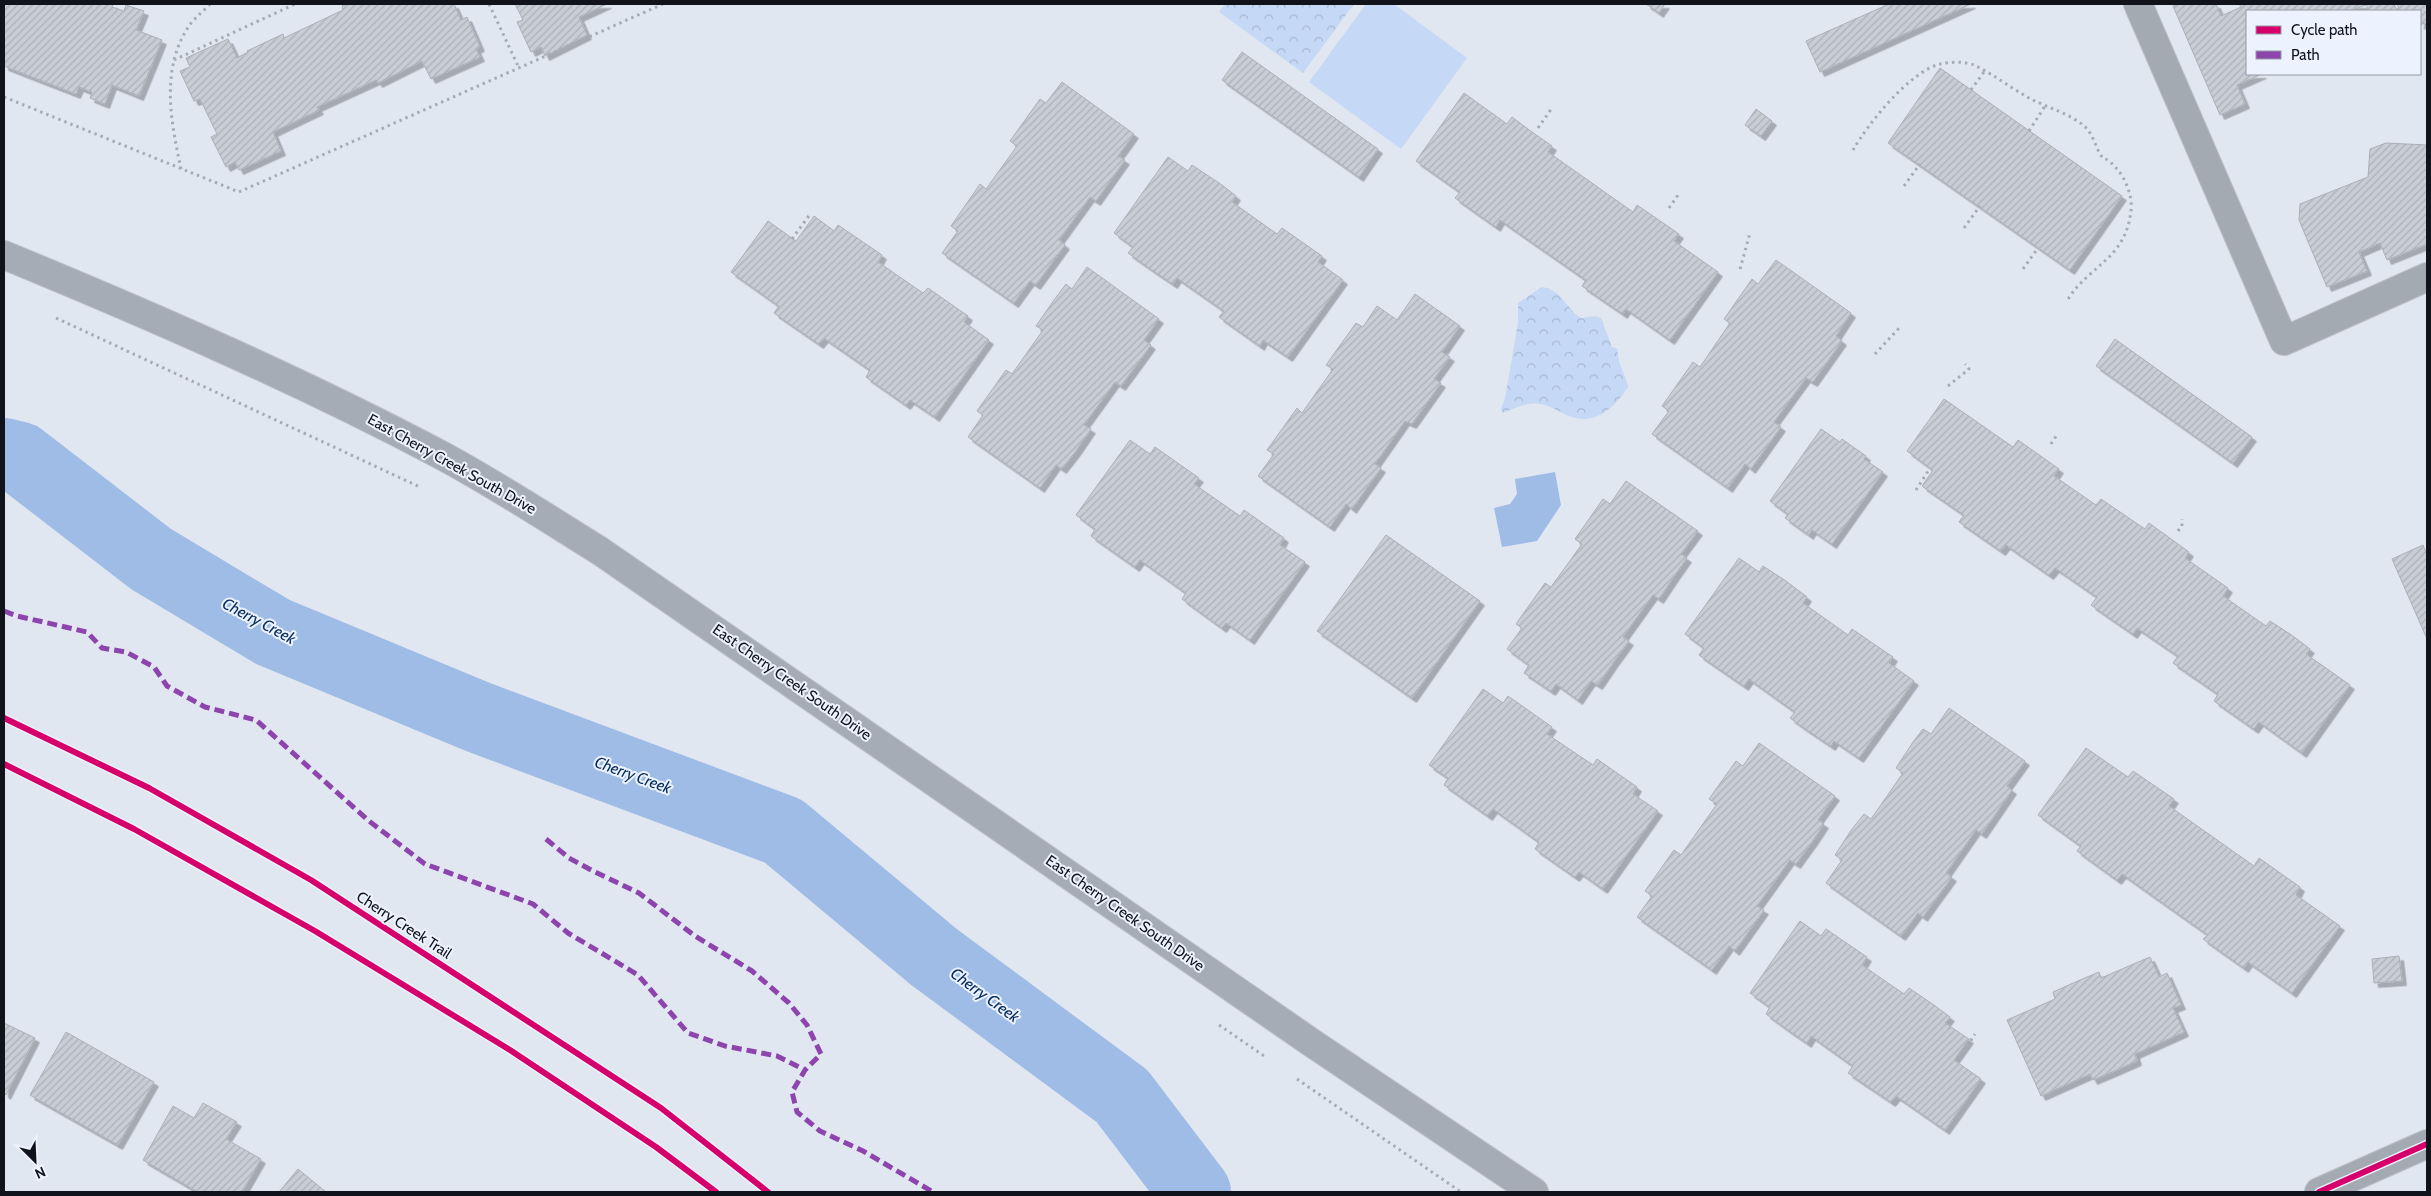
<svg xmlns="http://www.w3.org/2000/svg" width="2431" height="1196" viewBox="0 0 2431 1196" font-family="Cabin,sans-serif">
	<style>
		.green { fill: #c5d8f5 }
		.park { fill: url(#park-crowns) }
		.water { fill: #9fbce6 }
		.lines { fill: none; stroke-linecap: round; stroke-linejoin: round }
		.river { stroke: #9fbce6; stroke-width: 72 }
		.building { fill: url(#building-hatch); stroke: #abb0b7; filter: url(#shadow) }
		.minor-casing { stroke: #bdc2c9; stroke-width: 30 }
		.major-casing { stroke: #bdc2c9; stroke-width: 30 }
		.path { stroke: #a6acb3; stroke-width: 3; stroke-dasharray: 2.5 4; stroke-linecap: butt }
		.minor { stroke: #a4aab2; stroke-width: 28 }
		.major { stroke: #a5acb6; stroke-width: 28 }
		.quiet { stroke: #8e44ad; stroke-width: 5; stroke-dasharray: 10 5; stroke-linecap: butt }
		.cycleway-casing { stroke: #ecf3fe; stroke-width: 9 }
		.cycleway { stroke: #d6006c; stroke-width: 6 }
		.labels { text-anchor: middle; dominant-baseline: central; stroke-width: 4; stroke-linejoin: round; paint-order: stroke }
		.street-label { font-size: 15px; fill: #10141a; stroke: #ecf3fe }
		.water-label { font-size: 16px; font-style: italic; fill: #062c5e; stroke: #ecf3fe }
	</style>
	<defs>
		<pattern id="park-crowns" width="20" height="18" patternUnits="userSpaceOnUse" patternTransform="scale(1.25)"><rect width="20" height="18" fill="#c5d8f5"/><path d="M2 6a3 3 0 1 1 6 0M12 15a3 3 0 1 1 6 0" fill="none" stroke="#a8b8d1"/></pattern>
		<pattern id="building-hatch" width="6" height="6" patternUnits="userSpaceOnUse" patternTransform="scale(1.25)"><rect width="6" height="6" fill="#c9ced6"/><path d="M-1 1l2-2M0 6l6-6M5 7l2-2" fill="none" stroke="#acb0b7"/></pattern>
		<filter id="shadow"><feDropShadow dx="4.5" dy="4.5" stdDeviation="0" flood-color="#0004"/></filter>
	</defs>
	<rect width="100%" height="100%" fill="#e1e7f1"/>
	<!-- green -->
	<path class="green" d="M1366,4H1394L1467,58L1401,149L1309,82Z"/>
	<!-- park -->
	<path class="park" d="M1225,4H1354L1303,73L1219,12Z
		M1542,287C1563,290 1565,308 1581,318L1595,316L1601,318L1612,347L1618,349C1616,361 1626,375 1628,387C1615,407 1596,425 1572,417C1560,413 1552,406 1540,404C1526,402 1516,408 1503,413L1501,409L1505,398L1518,323V303Z"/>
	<!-- water -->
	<path class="water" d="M1555,472L1561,505L1537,541L1502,547L1494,508L1510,504L1517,494L1515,479Z"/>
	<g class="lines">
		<!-- river -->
		<path class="river" d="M4,454L20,458L151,559L273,632L478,717L783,831L934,957L1122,1096L1195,1192"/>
	</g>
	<!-- building -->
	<path class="building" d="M4,4H113L112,7L124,11L126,5L144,11L136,30L162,40L139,96L112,85L105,104L90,98L92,92L79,87L76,94L4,66Z
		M347,4H454L461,20L467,17L480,47L476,49L480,57L431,79L422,61L378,83L376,80L317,107L319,110L273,132L281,151L239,170L235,162L226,167L211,137L217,134L200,99L194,101L180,71L190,67L186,58L228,39L237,58L248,52L247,51L283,34L284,38L343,10L342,6Z
		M515,4H607L579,17L587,35L545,56L541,47L531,52L517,22L523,20Z
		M1646,4H1665L1659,13Z
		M1889,4H1971L1820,72L1806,41Z
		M2179,4H2216L2221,16L2241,7L2239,4H2394L2397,11H2369L2366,5L2350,11H2247V74H2262L2237,85L2245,104L2220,115L2173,6Z
		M2397,4H2427V22L2420,25V11H2400Z
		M1242,52L1378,149L1359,177L1222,80Z
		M1940,68L2122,196L2070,270L1888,143Z
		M1062,82L1134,134L1118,156L1125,160L1096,201L1090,197L1059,240L1065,245L1036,285L1030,281L1014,303L942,253L958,231L951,226L969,200L980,184L986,189L1017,146L1010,141L1040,99L1046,103Z
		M1464,93L1507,124L1512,117L1532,132L1552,146L1548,152L1633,212L1637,205L1679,234L1674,241L1718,272L1670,340L1626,309L1623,314L1582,286L1586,280L1500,220L1496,227L1455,198L1460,192L1416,161Z
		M1756,109L1772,121L1761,136L1745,125Z
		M2386,143L2427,145V244L2387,260L2380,243L2359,252L2367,271L2327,287L2299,220L2300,204L2368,177L2370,149Z
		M1168,157L1188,171L1192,165L1222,185L1236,196L1232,202L1277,234L1282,228L1322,256L1318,262L1343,280L1288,357L1263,340L1260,346L1219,317L1224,311L1177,278L1173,284L1152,270L1128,253L1133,247L1114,233Z
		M814,216L834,231L838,225L882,255L878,262L923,293L928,288L968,316L964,322L989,340L935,417L910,400L906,405L866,377L870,370L824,338L819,344L774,313L779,306L731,272L768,221L796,241Z
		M1776,260L1851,313L1836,336L1842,341L1813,382L1806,378L1774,422L1781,427L1751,469L1745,464L1728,488L1652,434L1669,411L1662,406L1693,362L1700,367L1730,323L1724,319L1752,279L1758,284Z
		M1087,267L1159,319L1144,340L1151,345L1135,367L1121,386L1115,382L1084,425L1091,429L1076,451L1062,469L1056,465L1040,488L968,437L983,415L977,411L1006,370L1012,374L1043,330L1036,326L1054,300L1066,284L1072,289Z
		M1415,294L1460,326L1442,352L1450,357L1434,379L1441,383L1412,424L1405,421L1375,464L1381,468L1352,509L1346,504L1330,527L1258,476L1274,454L1267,450L1297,408L1302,413L1333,369L1326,365L1356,323L1363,327L1377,306L1397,320Z
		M2115,339L2252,437L2233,463L2096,366Z
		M1944,399L2013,447L2018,440L2059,469L2054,476L2096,505L2101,499L2145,529L2149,523L2189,552L2185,558L2228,588L2223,596L2266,626L2270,621L2293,636L2310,649L2306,654L2350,685L2302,753L2259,722L2254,729L2214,701L2218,694L2173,663L2178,656L2137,628L2133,634L2091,605L2097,597L2055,568L2049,575L2006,545L2001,551L1959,522L1964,515L1922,486L1933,470L1907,451Z
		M1821,429L1840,442L1842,439L1866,456L1864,459L1883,472L1832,544L1812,530L1809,535L1785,518L1788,514L1770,501Z
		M1130,440L1150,454L1155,447L1199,478L1194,484L1240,516L1244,510L1284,538L1280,545L1305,562L1250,640L1226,623L1222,628L1182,599L1186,593L1140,560L1135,567L1091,536L1095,529L1076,515Z
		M1626,481L1698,531L1681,554L1687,558L1673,578L1659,599L1653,595L1623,637L1629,641L1613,663L1598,685L1591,681L1578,700L1556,684L1551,691L1524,673L1529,665L1507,649L1522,628L1516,624L1545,583L1551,587L1582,544L1575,539L1603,499L1610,504Z
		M1386,535L1480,601L1412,698L1317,631Z
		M2423,545L2427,555V639L2392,559Z
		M1739,558L1759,572L1763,566L1786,581L1807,597L1803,603L1848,635L1852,629L1893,657L1889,663L1914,681L1859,758L1834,741L1831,746L1807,730L1790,718L1795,712L1749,679L1744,686L1699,655L1704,648L1685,634Z
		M1483,689L1503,703L1508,696L1552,727L1547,734L1593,765L1597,759L1637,787L1633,794L1658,811L1603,889L1579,872L1575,877L1535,849L1539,842L1493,809L1488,816L1444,785L1448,778L1429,765Z
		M1949,708L2025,761L2007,786L2012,790L1982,834L1976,830L1946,873L1952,877L1936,899L1923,917L1918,913L1901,936L1826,883L1842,860L1835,855L1852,829L1864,814L1871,819L1903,773L1896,768L1913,742L1923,729L1931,734Z
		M1759,743L1835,796L1818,820L1824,824L1812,842L1796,864L1790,860L1757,906L1764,910L1735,951L1729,946L1712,970L1637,917L1652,896L1645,891L1674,850L1681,855L1717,804L1709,799L1736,761L1743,766Z
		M2086,748L2128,777L2133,771L2174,799L2169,806L2254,866L2259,858L2300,887L2296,895L2340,926L2292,993L2248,962L2244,968L2203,939L2208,935L2122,874L2117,880L2077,851L2081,846L2038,815Z
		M1800,921L1821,936L1826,929L1867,957L1862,965L1904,994L1909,988L1934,1005L1950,1017L1945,1023L1969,1039L1954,1060L1981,1079L1945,1130L1896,1096L1891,1102L1848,1073L1853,1066L1811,1036L1807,1043L1788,1030L1766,1014L1770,1007L1750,993Z
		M2399,956L2402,981L2374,983L2372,959Z
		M2150,957L2159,977L2167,973L2181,1005L2173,1008L2184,1032L2135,1054L2137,1061L2112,1072L2093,1080L2090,1074L2041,1096L2007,1020L2055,999L2053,992L2080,980L2099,972L2101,978Z
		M4,1023L35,1038L6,1095L4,1093Z
		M66,1032L154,1082L118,1145L30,1095Z
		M203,1103L237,1122L226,1139L261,1159L242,1192H198L143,1160L173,1106L194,1118Z
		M298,1169L326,1192H279Z"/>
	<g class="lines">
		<!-- minor casing -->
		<g class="minor-casing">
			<path id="minor" d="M2138,4L2284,341L2427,277
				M2319,1192L2427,1144"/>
		</g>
		<!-- major casing -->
		<g class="major-casing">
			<path id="major" d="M4,255C152,316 299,380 441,455C495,484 547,518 600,551L1312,1043L1534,1192"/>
		</g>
		<!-- path -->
		<path class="path" d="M489,4L519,68
			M174,60L295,4
			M1971,90L1984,72
			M4,97L239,192L663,4
			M1538,128L1552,108
			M2029,131L2045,106
			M1853,150C1868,124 1909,72 1940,64C1950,62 1964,61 1974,65C1993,74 2011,88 2029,98C2046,107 2068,113 2083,125C2092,132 2095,145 2100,154C2102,158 2105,158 2109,161C2123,172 2133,193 2131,211C2125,261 2088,265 2067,301
			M181,169C171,122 160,69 189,26C194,18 204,11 210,4
			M1904,186L1920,164
			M1669,208L1678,195
			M1964,228L1980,206
			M792,239L811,213
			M1740,269L1750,233
			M2023,269L2038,248
			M56,318L420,487
			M1875,354L1901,326
			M1948,386L1969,369L1965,364
			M2051,444L2058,433
			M1916,490L1930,468
			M2178,531L2182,526V519
			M1219,1025L1267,1058
			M1960,1057L1975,1034
			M1297,1079L1461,1192"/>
		<!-- minor -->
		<use href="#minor" class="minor"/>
		<!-- major -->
		<use href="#major" class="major"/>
		<!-- quiet -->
		<path class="quiet" d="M4,611L17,616L87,632L102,648L126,652L154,667L167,686L205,707L256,720L369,821L425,864L533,904L568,933L638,975L688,1033L725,1046L777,1056L805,1070
			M546,839L569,858L593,871L639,893L695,936L752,971L789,1003L807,1025L821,1054L805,1070L792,1092L797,1112L820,1131L863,1151L933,1192"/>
		<!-- cycleway casing -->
		<g class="cycleway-casing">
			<path id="cycleway" d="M4,718L149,788L311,880L661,1108L768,1192
				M4,764L134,829L315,931L510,1050L656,1147L716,1192
				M2319,1192L2427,1144"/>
		</g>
		<!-- cycleway -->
		<use href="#cycleway" class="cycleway"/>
	</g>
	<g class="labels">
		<!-- street labels -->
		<g class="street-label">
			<text transform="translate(452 464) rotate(29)">East Cherry Creek South Drive</text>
			<text transform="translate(792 682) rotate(35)">East Cherry Creek South Drive</text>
			<text transform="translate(1125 913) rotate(35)">East Cherry Creek South Drive</text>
			<text transform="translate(404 925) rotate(33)">Cherry Creek Trail</text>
		</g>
		<!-- water labels -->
		<g class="water-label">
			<text transform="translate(259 621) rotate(28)">Cherry Creek</text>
			<text transform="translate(633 775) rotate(20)">Cherry Creek</text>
			<text transform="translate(985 995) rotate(36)">Cherry Creek</text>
		</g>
	</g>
	<!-- border -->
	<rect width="2431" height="1196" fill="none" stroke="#10141a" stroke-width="10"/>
	<!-- legend -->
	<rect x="2246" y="10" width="175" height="65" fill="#ecf3fe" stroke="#949aa3"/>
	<rect x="2256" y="26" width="25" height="8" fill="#d6006c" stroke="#949aa3"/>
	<text x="2291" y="35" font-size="15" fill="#10141a">Cycle path</text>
	<rect x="2256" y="51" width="25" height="8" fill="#8e44ad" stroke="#949aa3"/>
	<text x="2291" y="60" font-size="15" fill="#10141a">Path</text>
	<!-- north arrow -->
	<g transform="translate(35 1161) rotate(156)" stroke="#ecf3fe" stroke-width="4" paint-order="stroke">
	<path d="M0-4L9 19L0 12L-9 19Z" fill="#10141a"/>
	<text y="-8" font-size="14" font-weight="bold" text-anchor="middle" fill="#10141a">N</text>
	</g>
</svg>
